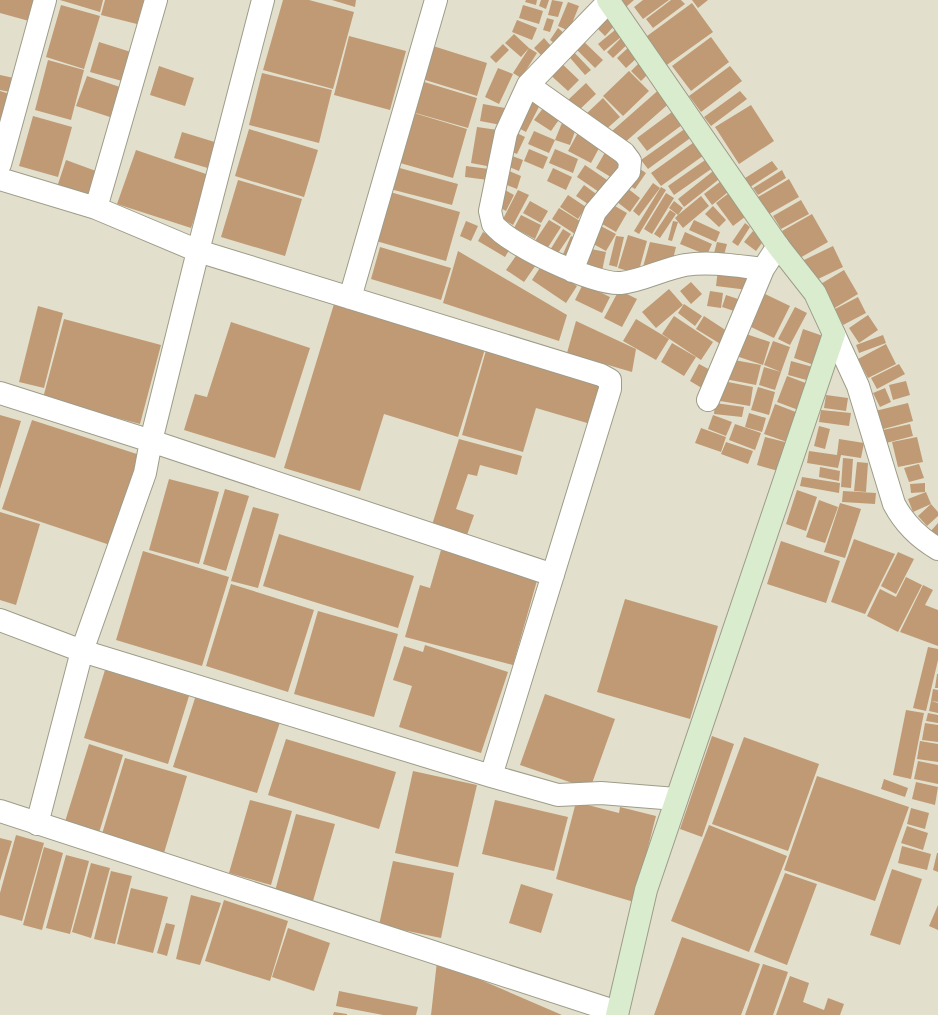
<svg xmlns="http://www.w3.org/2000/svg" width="938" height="1015" viewBox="0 0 938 1015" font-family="'Varela Round',sans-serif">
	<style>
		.building { fill: #c09a74 }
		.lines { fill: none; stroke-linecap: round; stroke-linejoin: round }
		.street-casing { stroke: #9e9c89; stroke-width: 24 }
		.secondary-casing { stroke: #9e9c89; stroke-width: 24 }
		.street { stroke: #fff; stroke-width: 22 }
		.secondary { stroke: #d9edce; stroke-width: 22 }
	</style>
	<rect width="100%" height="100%" fill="#e2e0cc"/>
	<!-- building -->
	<path class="building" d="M0,0H35L29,21L0,13Z
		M60,0H103L100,12Z
		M105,0H144L137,24L101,15Z
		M283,0H309L354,12L333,89L263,70Z
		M332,0H356L355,7Z
		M526,0H537L536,5L525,2Z
		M541,0H549L546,9L539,6Z
		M552,0L563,2L558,17L548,15Z
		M620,0H634L626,7Z
		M643,0H669L643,19L634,7Z
		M671,0H681L685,4L653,28L646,19Z
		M692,0H708L698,8Z
		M568,2L579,6L569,31L558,26Z
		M692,3L713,32L664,67L643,39Z
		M61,5L100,16L84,69L46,57Z
		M523,5L543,11L539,24L519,18Z
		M605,15L615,25L605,36L594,25Z
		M547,18L554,20L550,32L543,30Z
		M517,20L537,28L532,40L512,32Z
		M621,25L627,32L604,51L598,44Z
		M558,28L565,34L557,45L550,40Z
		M626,33L632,40L613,58L607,52Z
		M514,34L529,48L521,57L505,43Z
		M349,36L406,51L390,110L334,95Z
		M711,37L729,62L691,91L672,66Z
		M544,38L551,46L541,55L534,48Z
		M580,38L603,60L595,68L573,46Z
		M99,42L131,52L122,81L90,72Z
		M503,44L509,50L496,63L490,57Z
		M631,45L640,55L626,68L617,58Z
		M433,46L487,63L477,96L422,79Z
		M529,48L537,53L521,78L513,73Z
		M570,48L591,70L585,75L565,52Z
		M557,59L579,80L568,91L546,71Z
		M48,60L84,70L71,120L35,110Z
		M642,60L652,70L641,81L631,71Z
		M159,66L194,78L185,106L150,95Z
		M730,66L742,81L701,112L689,96Z
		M498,68L513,74L499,104L485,97Z
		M629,71L649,91L623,116L603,96Z
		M262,73L332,90L319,143L249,125Z
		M0,75L14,78L10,92L0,90Z
		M87,76L123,88L113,118L76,106Z
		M421,81L477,98L468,128L412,112Z
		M586,83L596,94L578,111L568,100Z
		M662,87L673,100L623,144L612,131Z
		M0,91L10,94L0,127Z
		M740,91L747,99L711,126L704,117Z
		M529,94L542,101L526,132L513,125Z
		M603,98L620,117L603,132L586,114Z
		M547,103L563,114L551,131L534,120Z
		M483,104L505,108L501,125L480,121Z
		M751,105L774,141L739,164L715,127Z
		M672,112L682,125L647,151L637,138Z
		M414,113L467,129L453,178L400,163Z
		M33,116L72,127L58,177L19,166Z
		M564,118L578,123L570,145L555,140Z
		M477,127L498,130L492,167L471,163Z
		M581,127L604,139L591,163L568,151Z
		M686,128L693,136L648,169L641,160Z
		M249,129L318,150L304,197L235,176Z
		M534,131L555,140L549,153L528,144Z
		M182,132L218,143L211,169L174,158Z
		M515,132L525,137L517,154L507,150Z
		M697,140L707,153L661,186L651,173Z
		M529,149L548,157L543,169L524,161Z
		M555,149L578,159L573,173L549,163Z
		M607,149L626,160L614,179L596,168Z
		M136,150L209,175L191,228L117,204Z
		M507,154L523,160L519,171L504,165Z
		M708,158L714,167L674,195L668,186Z
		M66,160L96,171L87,198L57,187Z
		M772,161L778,169L747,189L742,180Z
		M585,165L610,182L602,194L577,177Z
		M466,166L489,169L488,180L465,177Z
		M396,167L458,184L452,205L390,189Z
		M637,167L646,173L635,189L627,184Z
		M553,168L572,177L566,190L547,181Z
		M717,168L723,176L684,207L678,199Z
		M507,170L521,176L517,189L502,183Z
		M782,170L786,178L758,195L753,188Z
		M725,178L733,188L712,205L704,194Z
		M789,179L799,197L769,214L758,197Z
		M238,180L302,199L285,256L221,237Z
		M653,183L660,188L639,216L633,211Z
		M622,184L640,198L630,212L612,198Z
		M584,185L599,196L591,206L576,196Z
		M661,187L666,190L639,234L634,231Z
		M505,190L514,195L506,211L497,206Z
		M518,190L529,195L513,225L503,219Z
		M733,190L750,213L733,226L716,203Z
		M390,192L460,212L446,261L376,241Z
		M666,193L674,198L652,234L644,229Z
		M568,195L586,207L578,219L560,207Z
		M701,196L709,206L683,228L675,218L678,215L680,217L678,215Z
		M801,200L809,214L781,229L773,216Z
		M530,201L548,211L541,223L523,213Z
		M674,201L683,208L678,215L669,208Z
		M608,202L627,213L616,232L597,221Z
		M713,206L726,220L719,227L705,214Z
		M559,208L583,223L575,234L552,219Z
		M670,210L676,214L660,238L654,234Z
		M812,214L828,242L798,259L782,231Z
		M521,215L541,225L535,239L514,228Z
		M549,220L561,227L545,252L533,244Z
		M694,220L720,232L716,242L689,230Z
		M466,221L478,226L471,241L460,236Z
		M673,221L678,222L672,241L668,240Z
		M745,223L750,227L738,246L732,242Z
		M597,224L616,234L606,251L588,241Z
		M563,229L571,234L554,259L547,255Z
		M753,231L764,240L756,251L744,242Z
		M483,232L511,247L505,257L478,241Z
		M685,232L712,244L707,255L680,244Z
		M628,235L647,241L638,274L618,268Z
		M571,236L579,240L568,265L560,261Z
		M616,236L624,237L617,267L609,265Z
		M650,242L676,247L672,263L641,274Z
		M717,242L727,244L723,259L713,257Z
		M833,246L843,267L814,281L804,260Z
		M380,247L451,268L441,300L371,279Z
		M586,248L606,252L602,271L581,266Z
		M520,250L538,262L524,282L506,270Z
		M458,251L567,315L559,341L443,303Z
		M543,263L577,286L566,303L532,280Z
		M718,269L750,273L748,290L716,286Z
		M844,270L858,294L833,309L819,285Z
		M691,282L702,294L691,304L680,291Z
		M583,284L610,297L602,313L575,300Z
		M669,289L683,305L656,328L642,312Z
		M619,290L637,299L622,327L604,318Z
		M710,291L723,293L721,308L707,306Z
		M765,294L790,306L774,338L749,326Z
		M726,295L744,301L740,313L722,307Z
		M858,297L866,313L843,325L835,309Z
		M334,304L485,349L458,437L384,414L360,491L284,468Z
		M684,304L702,316L695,326L678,313Z
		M38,306L63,313L44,388L19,382Z
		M795,307L807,313L790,345L778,339Z
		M868,315L878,330L859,343L849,328Z
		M674,316L713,342L701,360L662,334Z
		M704,316L730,333L722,345L696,329Z
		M64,319L161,345L140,424L43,398Z
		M636,319L669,339L656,360L623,341Z
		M576,321L636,349L632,372L567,353Z
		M231,322L310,348L275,458L184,430L195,394L207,397Z
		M803,329L823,336L814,365L794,358Z
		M743,333L770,342L763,365L736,356Z
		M883,335L886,343L859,353L856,345Z
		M773,341L790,347L781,372L764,365Z
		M672,343L696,357L684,376L661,362Z
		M886,344L896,364L868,378L858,359Z
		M487,347L606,382L594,425L536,408L523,452L462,435Z
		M729,359L761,365L756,385L725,379Z
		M791,361L813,367L810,381L788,375Z
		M699,364L714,372L705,390L690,381Z
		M899,364L905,374L877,389L871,378Z
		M764,367L781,372L775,390L759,385Z
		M787,376L811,385L801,411L777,402Z
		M723,381L753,387L750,406L720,401Z
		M906,381L910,395L893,400L889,385Z
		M758,387L775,392L769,415L751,410Z
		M885,388L891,402L880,407L873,393Z
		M826,395L848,398L846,411L824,408Z
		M715,403L744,407L742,417L714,414Z
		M908,403L913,421L880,430L875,411Z
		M775,404L801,414L790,443L764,434Z
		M821,410L851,413L849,426L819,422Z
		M749,413L766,418L762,432L745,427Z
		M0,415L21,421L0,489Z
		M713,415L732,422L726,436L708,429Z
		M32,420L143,456L113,546L2,509Z
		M735,424L761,433L755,450L729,440Z
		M910,424L913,436L886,443L883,430Z
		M819,426L830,429L825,449L814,446Z
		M701,428L726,437L721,452L695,443Z
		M765,437L789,443L782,472L757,465Z
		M917,437L923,462L898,467L892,442Z
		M459,439L522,456L517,475L480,465L477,476L468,474L456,509L474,515L467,535L432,525Z
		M839,439L864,443L861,458L841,455L838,468L807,463L809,451L837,455Z
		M726,442L753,451L748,464L721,454Z
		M843,458L853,459L851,488L841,487Z
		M857,462L868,463L866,492L854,491Z
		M919,464L924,478L909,482L904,468Z
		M820,467L840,471L839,481L819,477Z
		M802,477L840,483L839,493L800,486Z
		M169,479L219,492L199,564L149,550Z
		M925,483V492L911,493L910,484Z
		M225,489L249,496L226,571L203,564Z
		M797,490L817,497L806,531L786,524Z
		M843,491L876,493L875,504L842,502Z
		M926,492L931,504L913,512L908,499Z
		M819,500L838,507L825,543L806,537Z
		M840,503L861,509L845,558L824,552Z
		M931,504L938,512V516L927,526L918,516Z
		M253,507L279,514L258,588L231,581Z
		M0,512L40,524L16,605L0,600Z
		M938,523V537L929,533Z
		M279,534L414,576L398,628L263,586Z
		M854,539L895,554L865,614L831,602Z
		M781,541L840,561L826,603L767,584Z
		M441,550L538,577L513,665L405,637L420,585L430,588Z
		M143,551L229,577L202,666L116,640Z
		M898,552L914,559L896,594L881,586Z
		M906,577L922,585L898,632L867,616L880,589L896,597Z
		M231,584L314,610L288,692L206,666Z
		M923,585L933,590L925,605L938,610V646L900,632Z
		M625,599L718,626L690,719L597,692Z
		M318,611L398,634L374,717L294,694Z
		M425,645L508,672L481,753L399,727L412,686L393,680L404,646L423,652Z
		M928,647L938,649V660L926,711L913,708Z
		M105,670L189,696L168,764L84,738Z
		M937,674H938V688H935Z
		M933,689L938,690V702L931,701Z
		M545,694L615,719L590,789L520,765Z
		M196,695L280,722L257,793L173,767Z
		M931,701L938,703V713L929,711Z
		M906,710L924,713L911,779L893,775Z
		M928,713L938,715V723L926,721Z
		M925,723L938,725V742L922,740Z
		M712,736L734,744L702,837L680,829Z
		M744,737L819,764L788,851L712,824Z
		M286,739L396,772L379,829L268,795Z
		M920,741L938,744V762L917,759Z
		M89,744L123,755L98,836L64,825Z
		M125,758L187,776L164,853L102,834Z
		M918,761L938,765V784L914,779Z
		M413,771L477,785L458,867L395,853Z
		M817,776L909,807L875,901L784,870Z
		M884,779L908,788L905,797L881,789Z
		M916,782L938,787L935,805L912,799Z
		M250,800L292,811L271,885L229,873Z
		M495,800L568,817L554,871L482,854Z
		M576,802L619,813L620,807L656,816L634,902L556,879Z
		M911,808L929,813L925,829L907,824Z
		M296,814L335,824L313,901L275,891Z
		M709,825L787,856L749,952L671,921Z
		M907,826L928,833L923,850L901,843Z
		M16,835L44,843L22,921L0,915V893Z
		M0,838L12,841L0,881Z
		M902,846L931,854L927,870L898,863Z
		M44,847L63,853L42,930L23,925Z
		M937,853H938V872L933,870Z
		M66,855L89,861L70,934L46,928Z
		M393,861L454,873L441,938L379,925Z
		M91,863L110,868L91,938L72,932Z
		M892,869L922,879L900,945L870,935Z
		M111,871L132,876L115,944L94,939Z
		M785,873L817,884L787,965L754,952Z
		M521,884L553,894L541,933L509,923Z
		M131,888L168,897L153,953L117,944Z
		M191,895L221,903L200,965L176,959Z
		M224,900L288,921L270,981L205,961Z
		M938,905V930L929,926Z
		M166,923L175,925L167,956L157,953Z
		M288,928L330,943L314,991L272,977Z
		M682,937L760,964L741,1015H654Z
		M437,961L562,1015H431Z
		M763,964L788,972L773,1015H745Z
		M790,976L809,983L803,1002L824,1010L828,998L844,1004L840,1015H776Z
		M339,991L418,1007L416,1015H383L336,1006Z
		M334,1012L347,1014V1015H333Z"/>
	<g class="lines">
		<!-- street casing -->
		<g class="street-casing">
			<path id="street" d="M609,1L528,85L506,133L490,211L493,224C509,245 594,285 621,283C642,281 663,269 685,265C711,261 737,266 763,269L778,246
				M528,85L624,153L630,161L629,172L595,212L572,271
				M0,164L45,0
				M0,179L96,208L198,251L263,0
				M96,208L156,0
				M350,298L436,0
				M834,334L858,386L894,504C904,523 919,538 938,549
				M0,393L151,441L553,575
				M708,400L763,269
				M0,620L82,651L491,776L558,795L601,793L676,799
				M0,811L617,1012
				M37,824L82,651L145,473L151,441L198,251L601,375L610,380V389L491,776"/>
		</g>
		<!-- secondary casing -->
		<g class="secondary-casing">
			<path id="secondary" d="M608,0L778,246L815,293L834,334L646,890L617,1015"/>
		</g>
		<!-- street -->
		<use href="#street" class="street"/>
		<!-- secondary -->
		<use href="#secondary" class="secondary"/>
	</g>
</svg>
